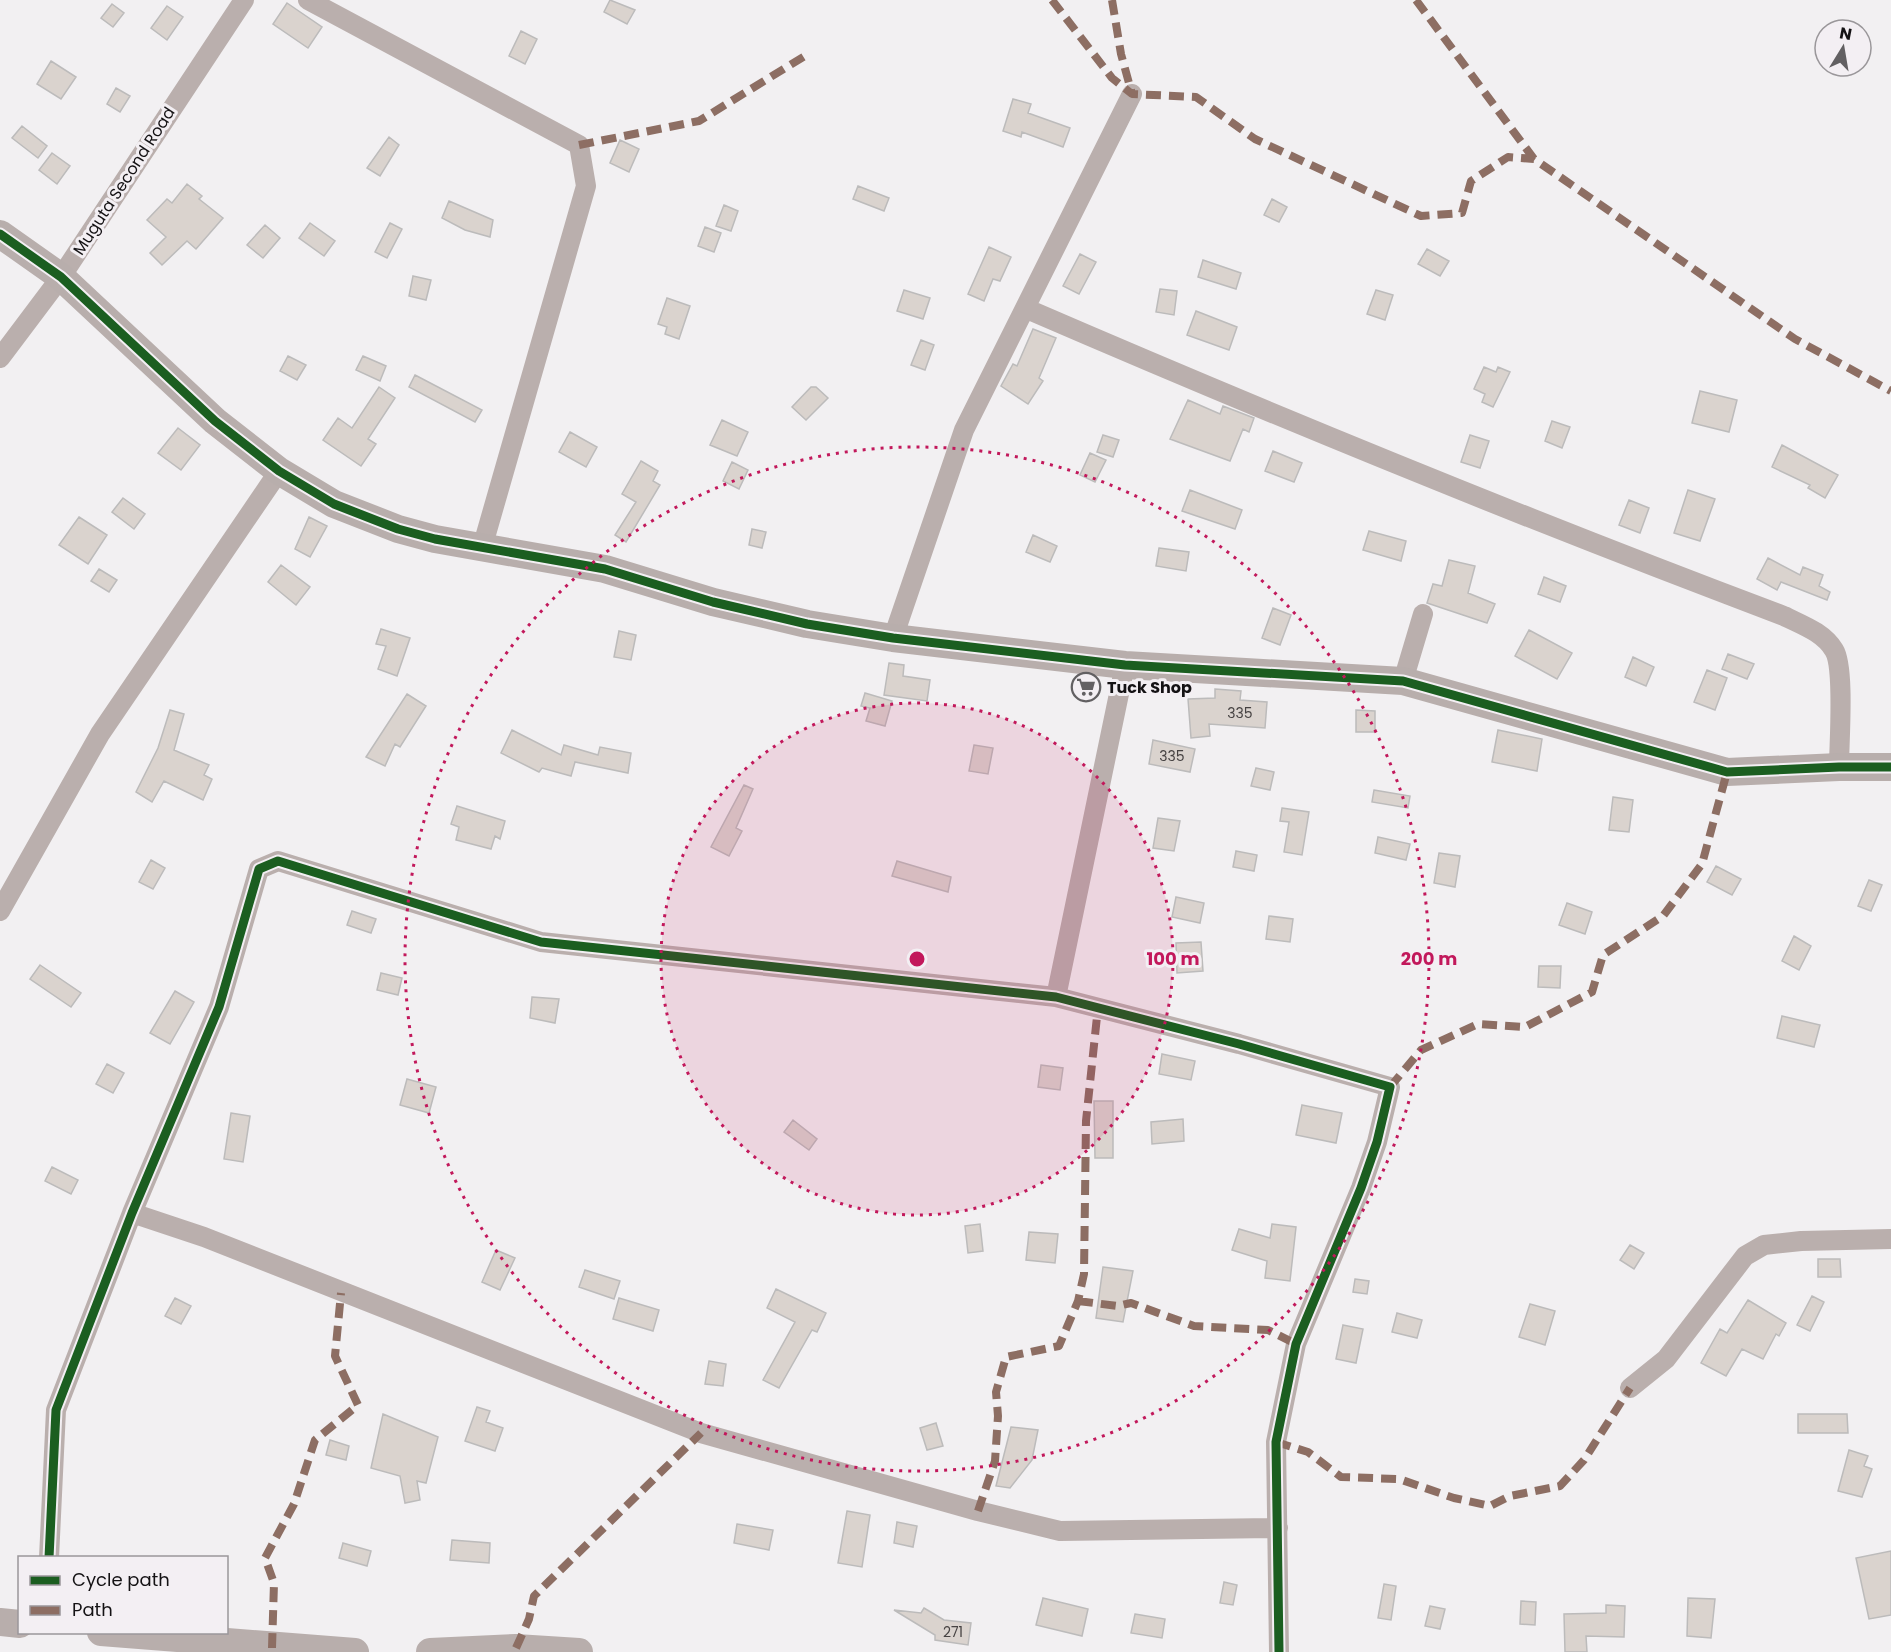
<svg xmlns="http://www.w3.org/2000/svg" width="1891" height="1652" viewBox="0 0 1891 1652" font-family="Poppins,sans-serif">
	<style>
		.building { fill: #dad3ce; stroke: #bcbbbb; stroke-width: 1.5 }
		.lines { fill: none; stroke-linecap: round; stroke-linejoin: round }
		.street { stroke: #baafad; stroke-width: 20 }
		.secondary { stroke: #b8aeac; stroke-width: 28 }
		.quiet { stroke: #8d6e63; stroke-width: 8; stroke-dasharray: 15 8; stroke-linecap: butt }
		.cycleway-casing { stroke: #f3eff3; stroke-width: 13 }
		.cycleway { stroke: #1b5e20; stroke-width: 9 }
		.ring { fill: none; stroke: #c2185b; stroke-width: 3; stroke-dasharray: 3 6 }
		.labels { text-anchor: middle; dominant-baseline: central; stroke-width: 6; stroke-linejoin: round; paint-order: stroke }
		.number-label { font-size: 14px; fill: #464242 }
		.street-label { font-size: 16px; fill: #141214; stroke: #f3eff3 }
		.poi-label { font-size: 16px; font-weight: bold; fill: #141214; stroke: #f3eff3; text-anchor: start }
		.centre { fill: #c2185b; stroke: #f3eff3; stroke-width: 3 }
		.ring-label { font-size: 18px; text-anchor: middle; font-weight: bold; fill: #c2185b; stroke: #f3eff3; stroke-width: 6; stroke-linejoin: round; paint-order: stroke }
	</style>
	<rect width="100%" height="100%" fill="#f2f0f2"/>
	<!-- building -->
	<path class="building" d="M610,0L635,10L627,24L604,12Z
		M287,3L322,27L308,48L273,24Z
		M112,4L124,13L113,27L101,18Z
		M167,6L183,17L167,40L151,28Z
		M521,31L537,39L525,64L509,56Z
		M51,61L76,77L61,99L37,84Z
		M116,88L130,96L120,112L107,104Z
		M1013,99L1031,104L1028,113L1070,128L1063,147L1022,132L1021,137L1003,131Z
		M22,126L47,146L38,158L12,138Z
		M389,137L399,145L380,176L367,168Z
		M620,140L639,149L629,172L610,163Z
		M52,153L70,166L57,184L39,170Z
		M187,184L202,196L199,199L223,218L196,249L187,241L162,265L150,253L166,237L147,220L167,199L172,203Z
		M858,186L889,198L884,211L853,199Z
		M1272,199L1287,207L1279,222L1264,215Z
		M449,201L493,220L490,237L465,230L442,218Z
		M724,205L738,211L731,231L716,226Z
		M310,223L335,241L324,256L299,238Z
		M390,223L402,229L387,258L375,252Z
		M265,225L280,238L263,258L247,245Z
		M705,227L721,233L714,252L698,246Z
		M989,247L1011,257L1000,281L993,279L984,301L968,294Z
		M1427,249L1449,261L1440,276L1418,264Z
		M1080,254L1096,262L1079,294L1063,286Z
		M1203,260L1241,273L1236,289L1198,277Z
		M413,276L431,280L426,300L409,296Z
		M1160,289L1177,291L1174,315L1156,312Z
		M904,290L930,298L923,319L897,311Z
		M1376,290L1393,295L1385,320L1367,314Z
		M667,298L690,306L679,339L665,334L667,327L658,324Z
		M1196,311L1237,327L1229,350L1187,335Z
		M1033,329L1056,338L1039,378L1043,381L1028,404L1001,386L1013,364L1017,366Z
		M921,340L934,345L925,370L911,365Z
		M288,356L306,365L297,380L280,371Z
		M363,356L386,366L380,381L356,370Z
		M1484,367L1496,372L1498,367L1510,372L1493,407L1482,402L1485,394L1474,389Z
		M415,375L482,410L475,422L409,387Z
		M379,387L395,398L368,439L376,444L361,466L323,440L338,418L352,428Z
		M811,387H816L828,398L806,420L792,407Z
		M1700,391L1737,400L1729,432L1692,423Z
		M1188,400L1220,414L1223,406L1254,418L1249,432L1243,429L1230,461L1170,439Z
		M722,420L748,432L737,456L710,445Z
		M1552,421L1570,427L1562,448L1545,441Z
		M178,428L200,445L181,470L158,453Z
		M570,432L597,447L586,467L559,452Z
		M1103,435L1119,440L1113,457L1097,452Z
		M1470,435L1489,441L1480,468L1461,462Z
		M1782,445L1838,475L1825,498L1808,488L1810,485L1772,467Z
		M1273,451L1302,463L1294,482L1265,471Z
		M1090,453L1106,460L1095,482L1080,475Z
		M641,461L658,471L653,481L660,485L626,542L615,535L636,502L622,494Z
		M732,462L748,470L739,489L723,481Z
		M1190,490L1242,510L1235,529L1182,511Z
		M1688,490L1715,499L1700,541L1674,533Z
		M123,498L145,514L134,529L112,512Z
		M1629,500L1649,508L1640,533L1619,525Z
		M79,517L107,535L88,564L59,545Z
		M309,517L327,526L310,557L295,549Z
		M752,529L766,532L762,548L749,545Z
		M1369,531L1406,541L1401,561L1363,550Z
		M1033,535L1057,546L1050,562L1026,552Z
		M1159,548L1189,552L1186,571L1156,566Z
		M1768,558L1800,575L1803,567L1823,575L1819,586L1830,592L1827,600L1781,582L1777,590L1757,579Z
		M1449,560L1475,566L1468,593L1495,604L1487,623L1427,603L1433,584L1442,586Z
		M281,565L310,587L296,605L268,582Z
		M99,569L117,580L109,592L91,581Z
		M1544,577L1566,586L1560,602L1538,594Z
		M1273,608L1291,615L1280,645L1262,638Z
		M381,629L410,638L397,676L378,669L386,646L376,644Z
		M1529,630L1572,653L1557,679L1515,656Z
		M619,631L636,635L631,660L614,657Z
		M1728,654L1754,664L1747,679L1722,669Z
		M1633,657L1654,667L1646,686L1625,677Z
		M889,663L904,665L903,676L930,680L927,701L884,695Z
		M1707,670L1727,678L1715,710L1694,702Z
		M1215,689L1241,691L1240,700L1267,702L1265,728L1209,724L1210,736L1191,738L1188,699L1215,698Z
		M865,693L892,701L885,726L866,721L870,708L861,706Z
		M407,694L426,706L400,747L395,744L385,766L366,757Z
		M170,710L184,714L174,750L209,765L204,775L212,779L203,800L164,781L152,802L136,792L158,748Z
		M1356,710L1375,711V732H1356Z
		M512,730L561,755L564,745L598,755L600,747L631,753L628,773L575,762L571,776L542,768L539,772L501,753Z
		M1498,730L1542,739L1537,771L1492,762Z
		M1153,740L1195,749L1190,772L1149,764Z
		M974,745L993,748L988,774L969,771Z
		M1256,768L1274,772L1270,790L1251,786Z
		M744,785L753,789L736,828L742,831L729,856L711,847Z
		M1374,790L1410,796L1408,808L1372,802Z
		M1613,797L1633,800L1629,832L1609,830Z
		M457,806L505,821L500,839L495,836L491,849L456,840L459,827L451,824Z
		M1282,808L1309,812L1302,855L1284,852L1289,822L1280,821Z
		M1158,818L1180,821L1174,851L1153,848Z
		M1378,837L1410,844L1406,860L1375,853Z
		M1236,851L1257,855L1254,871L1233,867Z
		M1439,853L1460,856L1455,887L1434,883Z
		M151,860L165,868L153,889L139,882Z
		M897,861L951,877L948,892L892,876Z
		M1716,866L1741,879L1732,895L1707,882Z
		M1869,880L1882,885L1871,911L1858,906Z
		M1176,897L1204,903L1200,923L1172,917Z
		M1567,903L1592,912L1585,934L1559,925Z
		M352,911L376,919L371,933L347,925Z
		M1269,916L1293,919L1290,942L1266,939Z
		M1794,936L1811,946L1799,970L1782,961Z
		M1201,942L1203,971L1177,973L1176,943Z
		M40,965L81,993L71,1007L30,979Z
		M1539,966H1561L1560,988L1538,987Z
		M381,973L402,978L398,995L377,990Z
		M175,991L194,1002L170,1044L150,1033Z
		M532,997L559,999L555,1023L530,1018Z
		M1782,1016L1820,1025L1814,1047L1777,1038Z
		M1162,1054L1195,1061L1191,1080L1159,1074Z
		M107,1064L124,1073L113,1093L96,1084Z
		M1041,1065L1063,1068L1060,1090L1038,1087Z
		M407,1079L436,1087L429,1113L400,1105Z
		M1094,1101H1113V1158H1095Z
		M1302,1105L1342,1113L1336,1143L1296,1135Z
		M231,1113L250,1116L243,1162L224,1159Z
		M1183,1119L1184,1141L1152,1144L1151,1122Z
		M793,1120L817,1139L809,1150L784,1132Z
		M52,1167L78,1180L71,1194L45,1181Z
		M980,1224L983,1251L968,1253L965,1226Z
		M1272,1224L1296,1227L1290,1281L1265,1278L1267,1261L1232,1250L1239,1229L1270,1238Z
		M1029,1232L1058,1234L1055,1263L1026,1260Z
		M1630,1245L1644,1253L1634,1269L1620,1260Z
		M496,1250L515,1258L500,1290L482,1282Z
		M1818,1259H1840L1841,1277H1818Z
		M1103,1267L1133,1271L1123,1322L1096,1318Z
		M585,1270L620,1281L614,1299L579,1287Z
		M1355,1279L1369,1281L1367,1294L1353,1292Z
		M776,1289L826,1313L817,1332L812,1330L779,1388L763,1380L795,1322L767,1308Z
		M1812,1296L1824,1302L1810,1331L1797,1325Z
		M175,1298L191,1306L181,1324L165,1316Z
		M619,1298L659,1310L653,1331L613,1319Z
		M1748,1300L1786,1323L1779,1336L1776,1334L1763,1359L1742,1349L1726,1376L1701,1363L1720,1329L1727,1333Z
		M1530,1304L1555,1311L1545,1345L1519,1337Z
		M1397,1313L1422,1320L1417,1338L1392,1332Z
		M1343,1325L1363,1329L1356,1363L1336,1359Z
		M709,1361L726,1364L723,1386L705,1384Z
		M477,1407L490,1411L486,1422L503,1428L495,1451L465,1441Z
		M383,1414L438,1437L426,1483L417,1481L420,1500L405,1503L400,1476L371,1468Z
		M1798,1414H1847L1848,1433H1798Z
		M936,1423L943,1446L927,1450L920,1428Z
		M1011,1427L1038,1430L1032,1460L1010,1488L996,1486Z
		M330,1440L349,1446L346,1460L326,1455Z
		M1849,1450L1868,1456L1864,1466L1872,1469L1862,1497L1838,1491Z
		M847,1511L870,1515L862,1567L838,1563Z
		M897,1522L917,1526L913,1547L894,1543Z
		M737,1524L773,1530L769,1550L734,1543Z
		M452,1540L490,1543L489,1563L450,1560Z
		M343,1543L371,1551L367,1566L339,1558Z
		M1891,1551V1615L1869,1619L1856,1558Z
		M1224,1582L1237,1585L1233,1605L1220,1603Z
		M1384,1584L1396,1586L1391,1620L1378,1618Z
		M1043,1598L1088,1609L1082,1636L1036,1625Z
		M1688,1598L1715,1599L1711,1638L1687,1636Z
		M1521,1601L1536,1602L1535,1625L1520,1624Z
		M1606,1605L1625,1606L1624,1637L1586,1636L1587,1652H1565L1564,1614L1606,1613Z
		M1430,1606L1445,1609L1440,1629L1425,1626Z
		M924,1608L944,1620L971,1623L968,1645L935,1640V1635L894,1610L921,1613Z
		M1135,1614L1165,1619L1162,1638L1131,1633Z"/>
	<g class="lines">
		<!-- street -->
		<path class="street" d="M308,0L579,145L586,186L482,548
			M1027,309C1277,417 1529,520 1784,616C1802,625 1823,632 1834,650C1845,667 1839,743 1839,767
			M0,358L61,277L244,0
			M893,638L964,430L1132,94
			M1403,681L1423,614
			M0,911L100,734L279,471
			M1056,997L1125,665
			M132,1213L204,1237L701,1433L978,1511L1060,1531L1278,1528
			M1630,1388L1666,1359L1745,1256L1764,1245L1801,1241L1891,1239
			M49,1558L56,1410L132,1213L219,1007L259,869L278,861L541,942L1056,997L1239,1044L1390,1087L1377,1142L1361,1188L1296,1344L1276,1442L1279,1652"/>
		<!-- secondary -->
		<path class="secondary" d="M0,234L61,277L215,421L279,471L334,504L398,529L435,539L605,569L713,602L807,624L893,638L1125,665L1403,681L1727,772L1839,767H1891
			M0,1622L20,1624
			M101,1632L355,1652
			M430,1652L516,1648L579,1652"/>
		<!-- quiet -->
		<path class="quiet" d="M1052,0L1112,78L1132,94L1196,97L1255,139L1421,216L1462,213L1471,181L1508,157L1534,159
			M1112,0L1121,54L1132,94
			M1416,0L1534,159L1795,339L1891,391
			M579,145L699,121L808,54
			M1390,1087L1421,1050L1478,1024L1525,1027L1592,992L1603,955L1663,916L1702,864L1727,772
			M1078,1301L1118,1306L1131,1303L1194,1326L1268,1330L1296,1344
			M1276,1442L1308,1452L1341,1477L1399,1479L1454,1498L1490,1506L1510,1496L1560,1486L1584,1460L1630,1388
			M978,1511L995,1461L998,1416L996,1392L1006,1357L1059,1346L1078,1301L1084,1274L1086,1121L1098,1007
			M272,1648L274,1583L265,1558L294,1504L315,1440L358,1405L335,1356L341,1293
			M516,1648L529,1619L534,1596L701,1433"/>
		<!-- cycleway casing -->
		<g class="cycleway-casing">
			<path id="cycleway" d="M0,234L61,277L215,421L279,471L334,504L398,529L435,539L605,569L713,602L807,624L893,638L1125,665L1403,681L1727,772L1839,767H1891
				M49,1558L56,1410L132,1213L219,1007L259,869L278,861L541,942L1056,997L1239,1044L1390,1087L1377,1142L1361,1188L1296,1344L1276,1442L1279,1652"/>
		</g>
		<!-- cycleway -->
		<use href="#cycleway" class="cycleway"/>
	</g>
	<!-- distance rings -->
	<circle cx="917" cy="959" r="256" fill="#c2185b" fill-opacity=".12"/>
	<g class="ring">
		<circle cx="917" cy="959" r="256"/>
		<circle cx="917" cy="959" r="512"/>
	</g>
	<!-- icons -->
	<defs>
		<g id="supermarket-ring" transform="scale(1.5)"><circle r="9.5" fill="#f3eff3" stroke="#626062" stroke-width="1.5"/><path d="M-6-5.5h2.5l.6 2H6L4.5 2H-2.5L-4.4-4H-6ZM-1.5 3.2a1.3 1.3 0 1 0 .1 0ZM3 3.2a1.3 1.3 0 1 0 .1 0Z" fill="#626062"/></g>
	</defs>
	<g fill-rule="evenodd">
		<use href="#supermarket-ring" x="1086" y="687"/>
	</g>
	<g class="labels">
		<!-- number labels -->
		<g class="number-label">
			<text x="1240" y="713">335</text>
			<text x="1172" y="756">335</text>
			<text x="953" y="1632">271</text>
		</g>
		<!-- street labels -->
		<g class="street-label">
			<text transform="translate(124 181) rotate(-57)">Muguta Second Road</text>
		</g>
		<!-- poi labels -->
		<g class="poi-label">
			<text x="1107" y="687">Tuck Shop</text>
		</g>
	</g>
	<circle cx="917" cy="959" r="9" class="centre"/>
	<g class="ring-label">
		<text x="1173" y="965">100 m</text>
		<text x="1429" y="965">200 m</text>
	</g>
	<!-- legend -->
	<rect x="18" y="1556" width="210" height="78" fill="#f3eff3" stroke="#9a979a" stroke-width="1.5"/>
	<rect x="30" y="1576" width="30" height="9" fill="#1b5e20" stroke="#9a979a" stroke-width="1.5"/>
	<text x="72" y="1586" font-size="18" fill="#141214">Cycle path</text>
	<rect x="30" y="1606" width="30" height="9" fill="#8d6e63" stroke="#9a979a" stroke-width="1.5"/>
	<text x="72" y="1616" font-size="18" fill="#141214">Path</text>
	<!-- north arrow -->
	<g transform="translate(1843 48) rotate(11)"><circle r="28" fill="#f3eff3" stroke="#9a979a" stroke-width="1.5"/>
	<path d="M0-4.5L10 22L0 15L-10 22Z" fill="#626062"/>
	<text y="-9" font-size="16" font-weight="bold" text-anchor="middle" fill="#141214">N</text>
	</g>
</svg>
